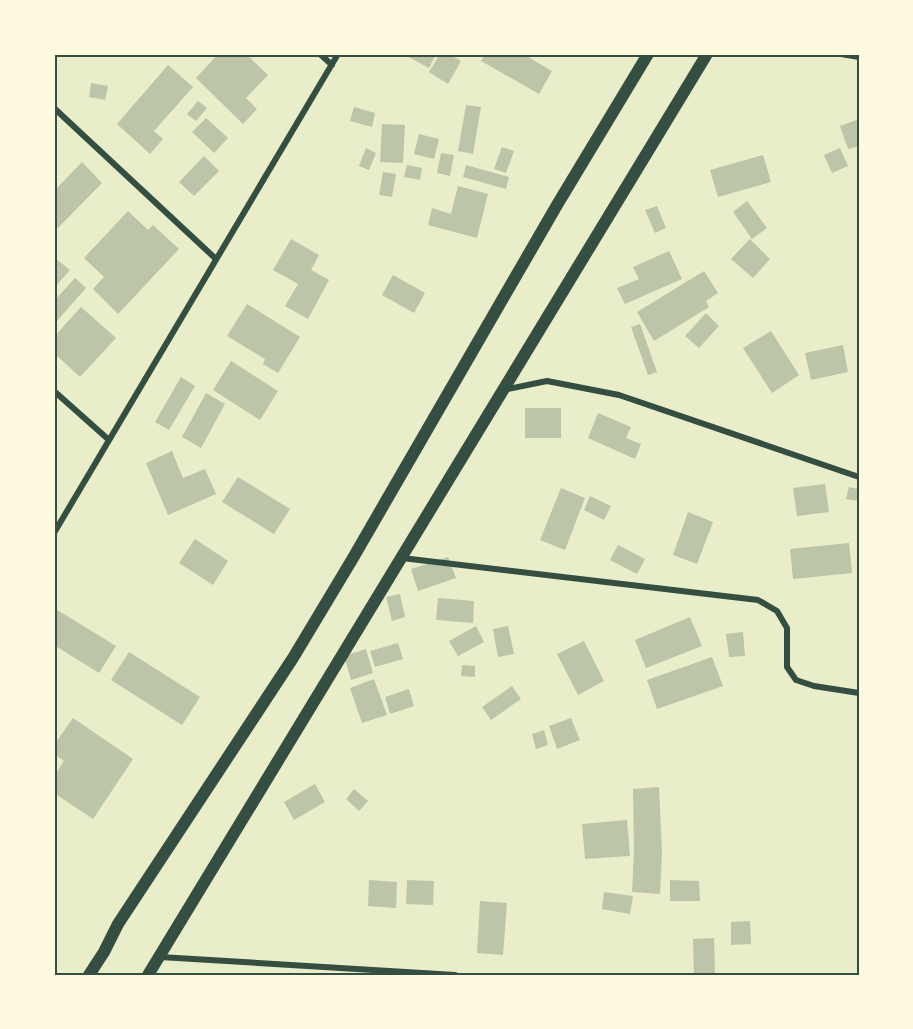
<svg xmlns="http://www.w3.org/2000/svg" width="913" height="1029" viewBox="0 0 913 1029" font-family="'Work Sans',sans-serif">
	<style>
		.building { fill: #bcc5a7 }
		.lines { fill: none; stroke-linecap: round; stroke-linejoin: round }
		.minor { stroke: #344e41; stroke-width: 6 }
		.secondary { stroke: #344e41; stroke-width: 12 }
		.neatline { fill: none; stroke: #344e41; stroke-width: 2 }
	</style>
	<rect width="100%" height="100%" fill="#e9edc9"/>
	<!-- building -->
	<path class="building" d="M218,54H246L268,75L246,98L257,109L243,124L196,78Z
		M403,54H436L429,68Z
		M440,54H449L461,61L448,84L429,72Z
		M486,54H523L552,71L539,94L481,61Z
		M168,65L193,87L154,131L163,139L150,154L117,124Z
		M91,83L108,86L105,100L89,97Z
		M198,101L207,108L196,121L187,114Z
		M466,105L481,107L473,154L458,151Z
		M354,107L375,113L372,127L350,121Z
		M206,118L228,138L214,153L192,132Z
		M859,119V146L848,149L840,126Z
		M382,124L405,125L403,163L380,162Z
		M419,134L439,139L434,159L414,154Z
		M502,147L514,151L506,173L494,169Z
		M366,148L376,153L369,170L359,166Z
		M840,148L848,166L832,173L824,155Z
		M441,153L454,155L450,176L437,173Z
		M763,155L771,182L718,197L710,170Z
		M204,156L219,171L194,196L179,182Z
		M82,162L102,183L58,228L54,223V191Z
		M407,165L422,168L420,180L404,177Z
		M466,165L509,177L506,189L463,177Z
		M383,172L396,174L392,197L379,195Z
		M458,186L488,194L477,238L428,225L432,208L451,214Z
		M747,201L767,228L752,239L733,212Z
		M657,206L666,228L655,233L645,210Z
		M128,211L148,230L153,225L179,249L118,314L93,289L104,277L84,258Z
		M291,239L319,255L311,270L329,280L308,319L285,306L298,284L273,270Z
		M750,239L770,259L753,278L731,259Z
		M669,251L682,279L625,304L617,288L639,279L633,267Z
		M55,258L70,270L54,288V260Z
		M704,271L718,293L706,301L709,307L654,341L637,312Z
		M393,275L425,293L414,313L382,295Z
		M75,278L86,288L57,321L54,319V301Z
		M247,304L300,337L278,373L263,364L265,359L227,336Z
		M81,307L116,338L80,377L54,353V337Z
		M706,313L719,326L699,348L685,336Z
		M640,324L657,372L648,375L631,327Z
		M771,331L799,375L772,393L743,348Z
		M843,345L848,372L811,380L805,353Z
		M231,361L278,391L260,420L213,390Z
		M181,377L195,386L169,430L155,422Z
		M206,393L225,404L201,448L182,437Z
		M525,408H561V438H525Z
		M598,413L631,427L626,438L641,444L635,459L588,438Z
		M172,451L183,478L205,469L216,494L168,515L146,463Z
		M238,477L290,509L274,534L222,502Z
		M825,484L829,512L797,516L793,488Z
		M849,487L859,489V501L846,499Z
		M561,488L585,498L565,550L540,540Z
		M590,496L611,506L604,520L584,510Z
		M688,512L713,522L697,564L673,555Z
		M195,539L228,561L213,585L179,563Z
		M849,543L852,573L793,579L790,549Z
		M618,545L645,559L637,574L610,560Z
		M448,557L456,578L418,591L411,569Z
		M400,594L405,617L392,621L386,597Z
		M438,598L474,601L473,623L436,620Z
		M54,608L116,646L99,673L54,645Z
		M690,617L702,646L646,668L635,640Z
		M476,626L484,642L458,656L449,641Z
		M508,626L514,654L498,657L493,629Z
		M743,632L745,656L729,657L726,634Z
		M584,641L604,681L578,695L557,654Z
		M398,643L403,659L375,667L370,651Z
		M366,649L373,673L351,680L344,656Z
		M129,652L200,697L182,725L111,680Z
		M712,657L723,686L657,709L647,680Z
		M462,665L475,666V677L461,676Z
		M374,679L387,715L362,723L350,688Z
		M512,686L521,699L491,720L482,707Z
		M409,689L414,706L390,714L385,697Z
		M73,718L133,759L93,819L54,793V776L64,761L54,754V745Z
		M571,718L580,740L557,749L549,726Z
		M544,730L548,745L536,749L532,734Z
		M315,784L325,802L294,820L284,802Z
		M659,787L662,853L660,894L632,892L634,851L633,789Z
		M354,789L368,801L359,811L346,799Z
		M627,820L630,856L585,859L582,824Z
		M369,880L397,882L396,908L368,906Z
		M407,880L434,881L433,905L406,904Z
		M670,880L699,881L700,901H670Z
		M604,892L633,896L630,914L602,909Z
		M480,901L507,903L503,955L477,953Z
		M750,921L751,944L731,945V922Z
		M714,938L715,975H694L693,939Z"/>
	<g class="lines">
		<!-- minor -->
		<path class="minor" d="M320,54L332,65
			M841,54L859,57
			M54,108L216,259
			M503,390L547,381L619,395L859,477
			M54,391L109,440
			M54,533L338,54
			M402,558L758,600L777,611L787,628V667L796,680L814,686L859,693
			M160,957L455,975"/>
		<!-- secondary -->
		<path class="secondary" d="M89,975L104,952L118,924L293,658L353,558L557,205L648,54
			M148,975L707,54"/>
	</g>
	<!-- border -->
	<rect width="913" height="1029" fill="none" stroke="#fefae0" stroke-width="111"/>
	<rect x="56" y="56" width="802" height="918" class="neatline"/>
</svg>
